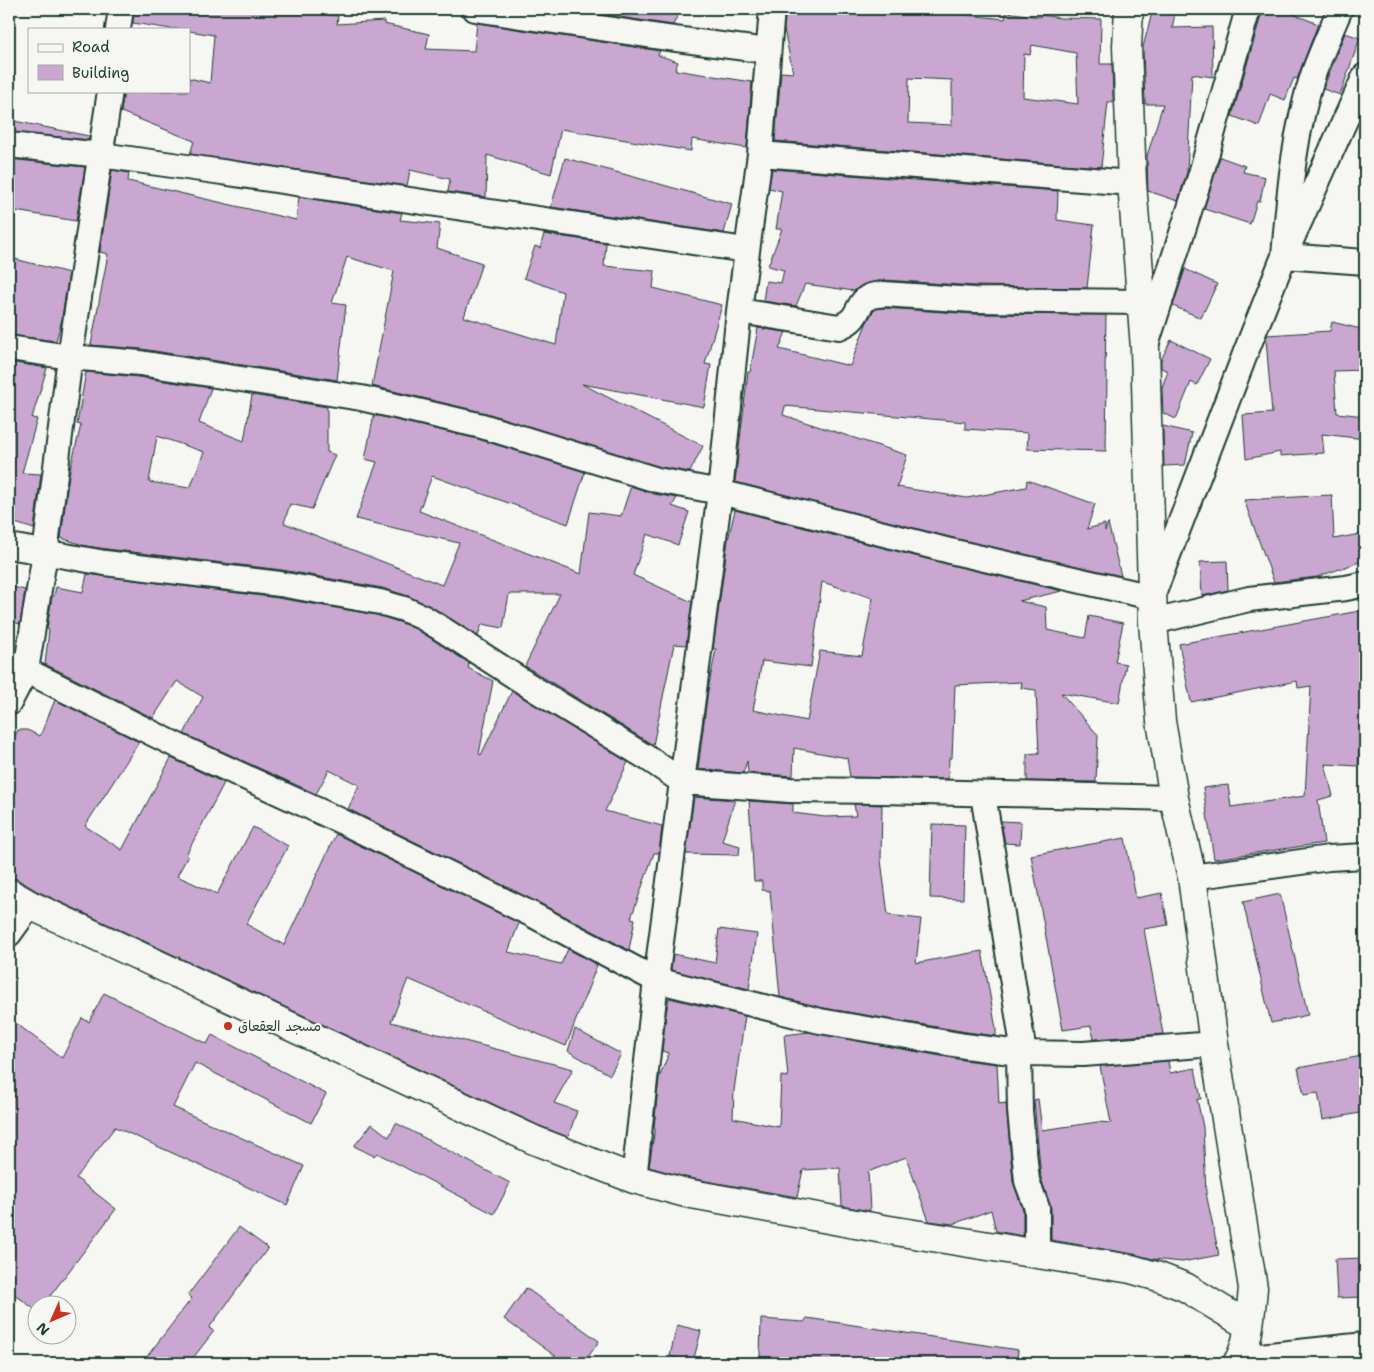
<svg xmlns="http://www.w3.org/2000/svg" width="1374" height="1372" viewBox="0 0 1374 1372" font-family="'Shantell Sans','Playpen Sans Arabic',sans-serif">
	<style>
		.building { fill: #caa7d0; stroke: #1f3d34; fill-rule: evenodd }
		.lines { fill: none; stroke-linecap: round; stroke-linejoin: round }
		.minor-casing { stroke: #1f3d34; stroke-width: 28 }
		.tertiary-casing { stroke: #1f3d34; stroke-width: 31 }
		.minor { stroke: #f6f6f2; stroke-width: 24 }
		.tertiary { stroke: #f6f6f2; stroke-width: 28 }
		.poi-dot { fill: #c8321e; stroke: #f6f6f2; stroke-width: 2 }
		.labels { text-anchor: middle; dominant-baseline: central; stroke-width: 4; stroke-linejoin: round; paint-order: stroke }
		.poi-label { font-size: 14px; fill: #1f3d34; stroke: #f6f6f2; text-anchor: start }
	</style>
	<rect width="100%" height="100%" fill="#f6f6f2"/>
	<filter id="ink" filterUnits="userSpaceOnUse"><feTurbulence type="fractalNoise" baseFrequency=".02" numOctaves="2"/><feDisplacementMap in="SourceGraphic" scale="10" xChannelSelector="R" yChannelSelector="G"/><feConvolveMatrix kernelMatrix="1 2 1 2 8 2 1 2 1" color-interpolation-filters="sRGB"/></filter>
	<g filter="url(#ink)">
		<!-- building -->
		<path class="building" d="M134,9H299V11L338,16L337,24L384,21V24L429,34L426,49L474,51L477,23L660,51L658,55L678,62L675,70L752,82L747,147L746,148L692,139L691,151L561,129L551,174L487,155L486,197L448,192L450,179L410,170L407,186L190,154L194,141L121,112L124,91H189V78L210,83L214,35L189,31V29H171L133,23Z
			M565,9H681L673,25Z
			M786,9H912L1005,19L1006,12L1040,17L1041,15L1061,18L1101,19L1100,64H1112L1113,102H1108L1101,167L775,141L781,72L793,73L784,29ZM1032,45L1076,53L1078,104L1023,97L1024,54L1030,55ZM909,78L952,80V125L908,123Z
			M1153,9H1176L1172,28L1212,27L1213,77L1192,74L1187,172L1178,201L1148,191L1147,156L1163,104H1145L1143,47Z
			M1263,9H1281L1318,24L1297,79L1294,78L1285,100L1270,94L1259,126L1232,116Z
			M1345,33L1360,38L1340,95L1323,89Z
			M9,120L89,136V140L9,132Z
			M1220,157L1245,166L1243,172L1265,177L1260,201H1257L1250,224L1204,209Z
			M565,158L732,204L724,233L551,207Z
			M9,159L85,167L76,221L9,210Z
			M772,169L1058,191L1057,220L1094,225L1087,288L975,286L884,280L865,284L854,291L805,284L796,306L763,301L766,281L781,283L784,270L768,266L782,229H776L782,191L769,188Z
			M112,170L129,173L128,181L296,220L299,197L402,213L400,220L440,224L437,248L482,263L464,317L556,345L563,292L524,278L535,246L540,248L544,234L606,243L604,266L655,271L653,288L722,305L705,364L711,365L704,407L582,384L703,446L690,472L660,467L486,413L372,386L394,271L347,257L332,303L346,305L337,380L142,349L91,345L108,254L100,252Z
			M15,259L69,273L61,323L56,341L9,335V266L13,267Z
			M1185,269L1217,284L1201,318L1173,306Z
			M884,308L974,314L1106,315L1105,373H1107L1106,451L1027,449L1028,433L965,429V422L785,406L783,415L907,455L897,487L967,498L1026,487L1027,480L1095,504L1087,529L1105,524V531L1108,523L1121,576L953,538L735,482L748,372H750L758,328L786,332L779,349L850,366L866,324L872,313L876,309Z
			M1332,322L1365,330V370L1334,371L1337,413L1365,416V439L1322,434L1324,453L1280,456V452L1246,459L1243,415L1272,413L1266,339L1267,335L1330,331Z
			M1171,340L1210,359L1197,385L1191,382L1176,419L1163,413L1162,387L1168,371L1161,368V360Z
			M9,362L47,368L32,418L37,419L22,473L41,474L34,529L9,521Z
			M86,372L138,377L211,388L199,423L244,441L252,395L327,407V452L335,455L312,509L290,504L284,523L442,585L459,543L356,519L377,462L365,459L374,415L478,439L585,472L568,524L432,476L419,511L581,574L589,512L621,516L631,486L654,494L677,498L672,506L689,512L678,545L647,534L633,575L692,602L686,645L674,644L653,745L525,666L560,594H509L503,628L482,624L478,636L430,606L408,596L382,588L282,570L107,549L86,546L61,538L69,474L81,425L77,424ZM157,436L204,452L190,488L149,482Z
			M1163,426L1192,433L1185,465L1164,466Z
			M1332,495L1334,539L1365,533V560L1317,577L1274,582L1244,500Z
			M735,510L947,564L1062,591L1019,601L1046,607L1047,630L1085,638L1089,616L1123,623L1115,662L1126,664L1119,703L1061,693L1098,735L1096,782L1027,781V754L1039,753L1036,690L1021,688L1022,682L955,685L952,758H949L948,779L850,777L847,758L794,748L793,776L748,773L747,761L743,773L698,769L708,690L716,649H713L728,540ZM822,582L873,598L862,656L820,651L807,721L753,710L762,661L811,667Z
			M1227,561L1228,590L1202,596L1200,562Z
			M87,574L278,598L377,615L399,622L418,630L438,643L469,663L468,668L493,681L479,754L481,755L512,691L628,762L605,811L662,826L659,853H654L631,918L635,919L629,950L539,903L348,809L359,785L329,770L316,794L184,734L203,697L177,681L153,718L45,664L49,630L47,629L52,596H54L56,587L83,592Z
			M9,586L25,590L20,624L9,621Z
			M1365,610V722L1361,723L1358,766L1325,764L1333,796L1318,800L1324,843L1214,859L1203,788L1228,785L1231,807L1305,796L1311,686L1298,688L1297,681L1191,702L1179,644Z
			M55,700L139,742L85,826L122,850L171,758L224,783L186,855L188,856L177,876L217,894L253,827L288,846L246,924L284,945L336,834L519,923L508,952L561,964L568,949L597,965L566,1046L408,979L391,1022L573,1069L554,1103L577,1111L568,1137L540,1126L37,891L17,879L9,877V747L18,730H27L40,736Z
			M694,797L735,800L722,841L740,846L739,855L686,854Z
			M749,801L793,804V813L825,817L856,816L854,804L882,805L881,860L888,915L921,919L916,963L982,951L996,1029V1036L967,1032L823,1008L780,997L770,891L762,890V881H754Z
			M1001,821L1021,822L1020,844L1005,843Z
			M932,824L965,825L963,899L930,898Z
			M1125,838L1136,898L1162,893L1168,925L1144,929L1163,1034L1094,1039L1091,1026L1063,1030L1031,855Z
			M1280,894L1308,1015L1271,1023L1243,902Z
			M719,929L757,934L749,989L671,970L673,954L715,963Z
			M104,993L207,1044L212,1035L326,1094L311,1123L195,1063L173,1107L304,1166L287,1205L115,1127L76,1178L116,1209L44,1304H38V1312L9,1290V1018L62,1058L82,1018L89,1022Z
			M669,998L745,1016L734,1090L733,1118L779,1127L781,1076L788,1077L784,1035L809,1032L963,1060L997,1064L999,1104L1006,1103L1013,1182L1023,1210V1236L996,1231L991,1210L953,1224L929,1221L906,1157L868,1172L870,1211L842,1206L840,1168L803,1170L797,1197L689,1178L649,1167L655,1128H654L659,1078L669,1053L662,1051L666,1013Z
			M575,1029L621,1054L610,1075L568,1051Z
			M1362,1056L1365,1071V1112L1323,1120L1318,1093L1304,1095L1298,1068Z
			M1168,1061L1170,1073L1195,1068L1201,1099H1197L1203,1127L1206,1193L1219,1255L1182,1262L1153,1259L1133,1254L1051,1240V1208L1041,1178L1034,1100L1038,1099L1042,1130L1098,1122L1111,1123L1100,1066Z
			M396,1123L510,1183L494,1214L377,1153L374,1156L354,1146L372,1124L389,1137Z
			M239,1227L268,1248L209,1328L214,1331L189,1363H142L192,1298L188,1295Z
			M1365,1258V1297L1337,1298L1335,1259Z
			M526,1288L599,1341L584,1363H565L504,1319Z
			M807,1318L1018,1350L1017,1363H779V1358L760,1357L761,1319L804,1322Z
			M677,1325L701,1331L693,1362L670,1356Z"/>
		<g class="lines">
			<!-- minor casing -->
			<g class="minor-casing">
				<path id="minor" d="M475,9L660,37L768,51
					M1340,9C1331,30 1322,51 1314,72C1294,131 1289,195 1284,256L1365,262
					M118,29L121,9
					M9,145L101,155L215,171L746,250
					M760,154L1132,183
					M739,311L839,327C844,325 849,323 853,318C859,311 860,300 871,296C875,295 879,295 883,294L974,300L1141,302
					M1147,342L1200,177L1248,9
					M9,348L70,357L140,363L361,398L482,426L657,480L720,492L950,551L1152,597L1247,349L1284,256L1365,76
					M9,546L105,563L280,584L380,602L404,609L424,618L445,631L536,690L649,759L683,782L790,790L882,791L1174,798
					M1153,622L1249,599L1346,588L1365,584
					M9,662L182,748L343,822L533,915L656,980L820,1021L965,1046L1019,1053L1083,1054L1214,1044
					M9,703L26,670L45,553L70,357L110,91
					M983,794L1024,1053
					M1192,877L1329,858L1365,856
					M9,934L30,905
					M1019,1053L1020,1111L1027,1181L1037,1208V1254
					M634,1179L656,980L720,492L739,311L760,154L772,9
					M1240,1358L1365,1345"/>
			</g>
			<!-- tertiary casing -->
			<g class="tertiary-casing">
				<path id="tertiary" d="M1129,9L1127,46L1132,183L1145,348L1153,622L1161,721L1174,798L1192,877L1214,1044L1253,1288C1251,1309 1249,1346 1237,1363
					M9,893L30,905L534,1140L634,1179L686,1193L883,1229L1131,1269L1159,1277L1185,1287L1249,1326"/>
			</g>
			<!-- minor -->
			<use href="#minor" class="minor"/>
			<!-- tertiary -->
			<use href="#tertiary" class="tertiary"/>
		</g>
	</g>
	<!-- markers -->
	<circle class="poi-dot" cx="228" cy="1026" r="5"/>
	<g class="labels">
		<!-- poi labels -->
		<g class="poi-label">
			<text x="238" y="1026">مسجد العقعاق</text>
		</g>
	</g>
	<!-- margin -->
	<rect width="1374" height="1372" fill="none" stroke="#f6f6f2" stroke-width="30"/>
	<rect x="15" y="15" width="1344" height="1342" fill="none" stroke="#1f3d34" stroke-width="2" filter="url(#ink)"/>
	<!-- legend -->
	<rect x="28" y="28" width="162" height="65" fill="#f6f6f2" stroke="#a0aca6"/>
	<rect x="38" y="44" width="25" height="8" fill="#f6f6f2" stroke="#a0aca6"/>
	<text x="72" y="52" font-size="15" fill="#1f3d34">Road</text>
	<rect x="38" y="65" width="25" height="15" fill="#caa7d0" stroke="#a0aca6"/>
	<text x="72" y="78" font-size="15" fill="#1f3d34">Building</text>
	<!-- north arrow -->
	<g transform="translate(52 1320) rotate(225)"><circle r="24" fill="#f6f6f2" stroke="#a0aca6"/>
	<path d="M0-4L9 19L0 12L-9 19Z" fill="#c8321e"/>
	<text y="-8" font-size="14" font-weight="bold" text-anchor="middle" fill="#1f3d34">N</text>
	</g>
</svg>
